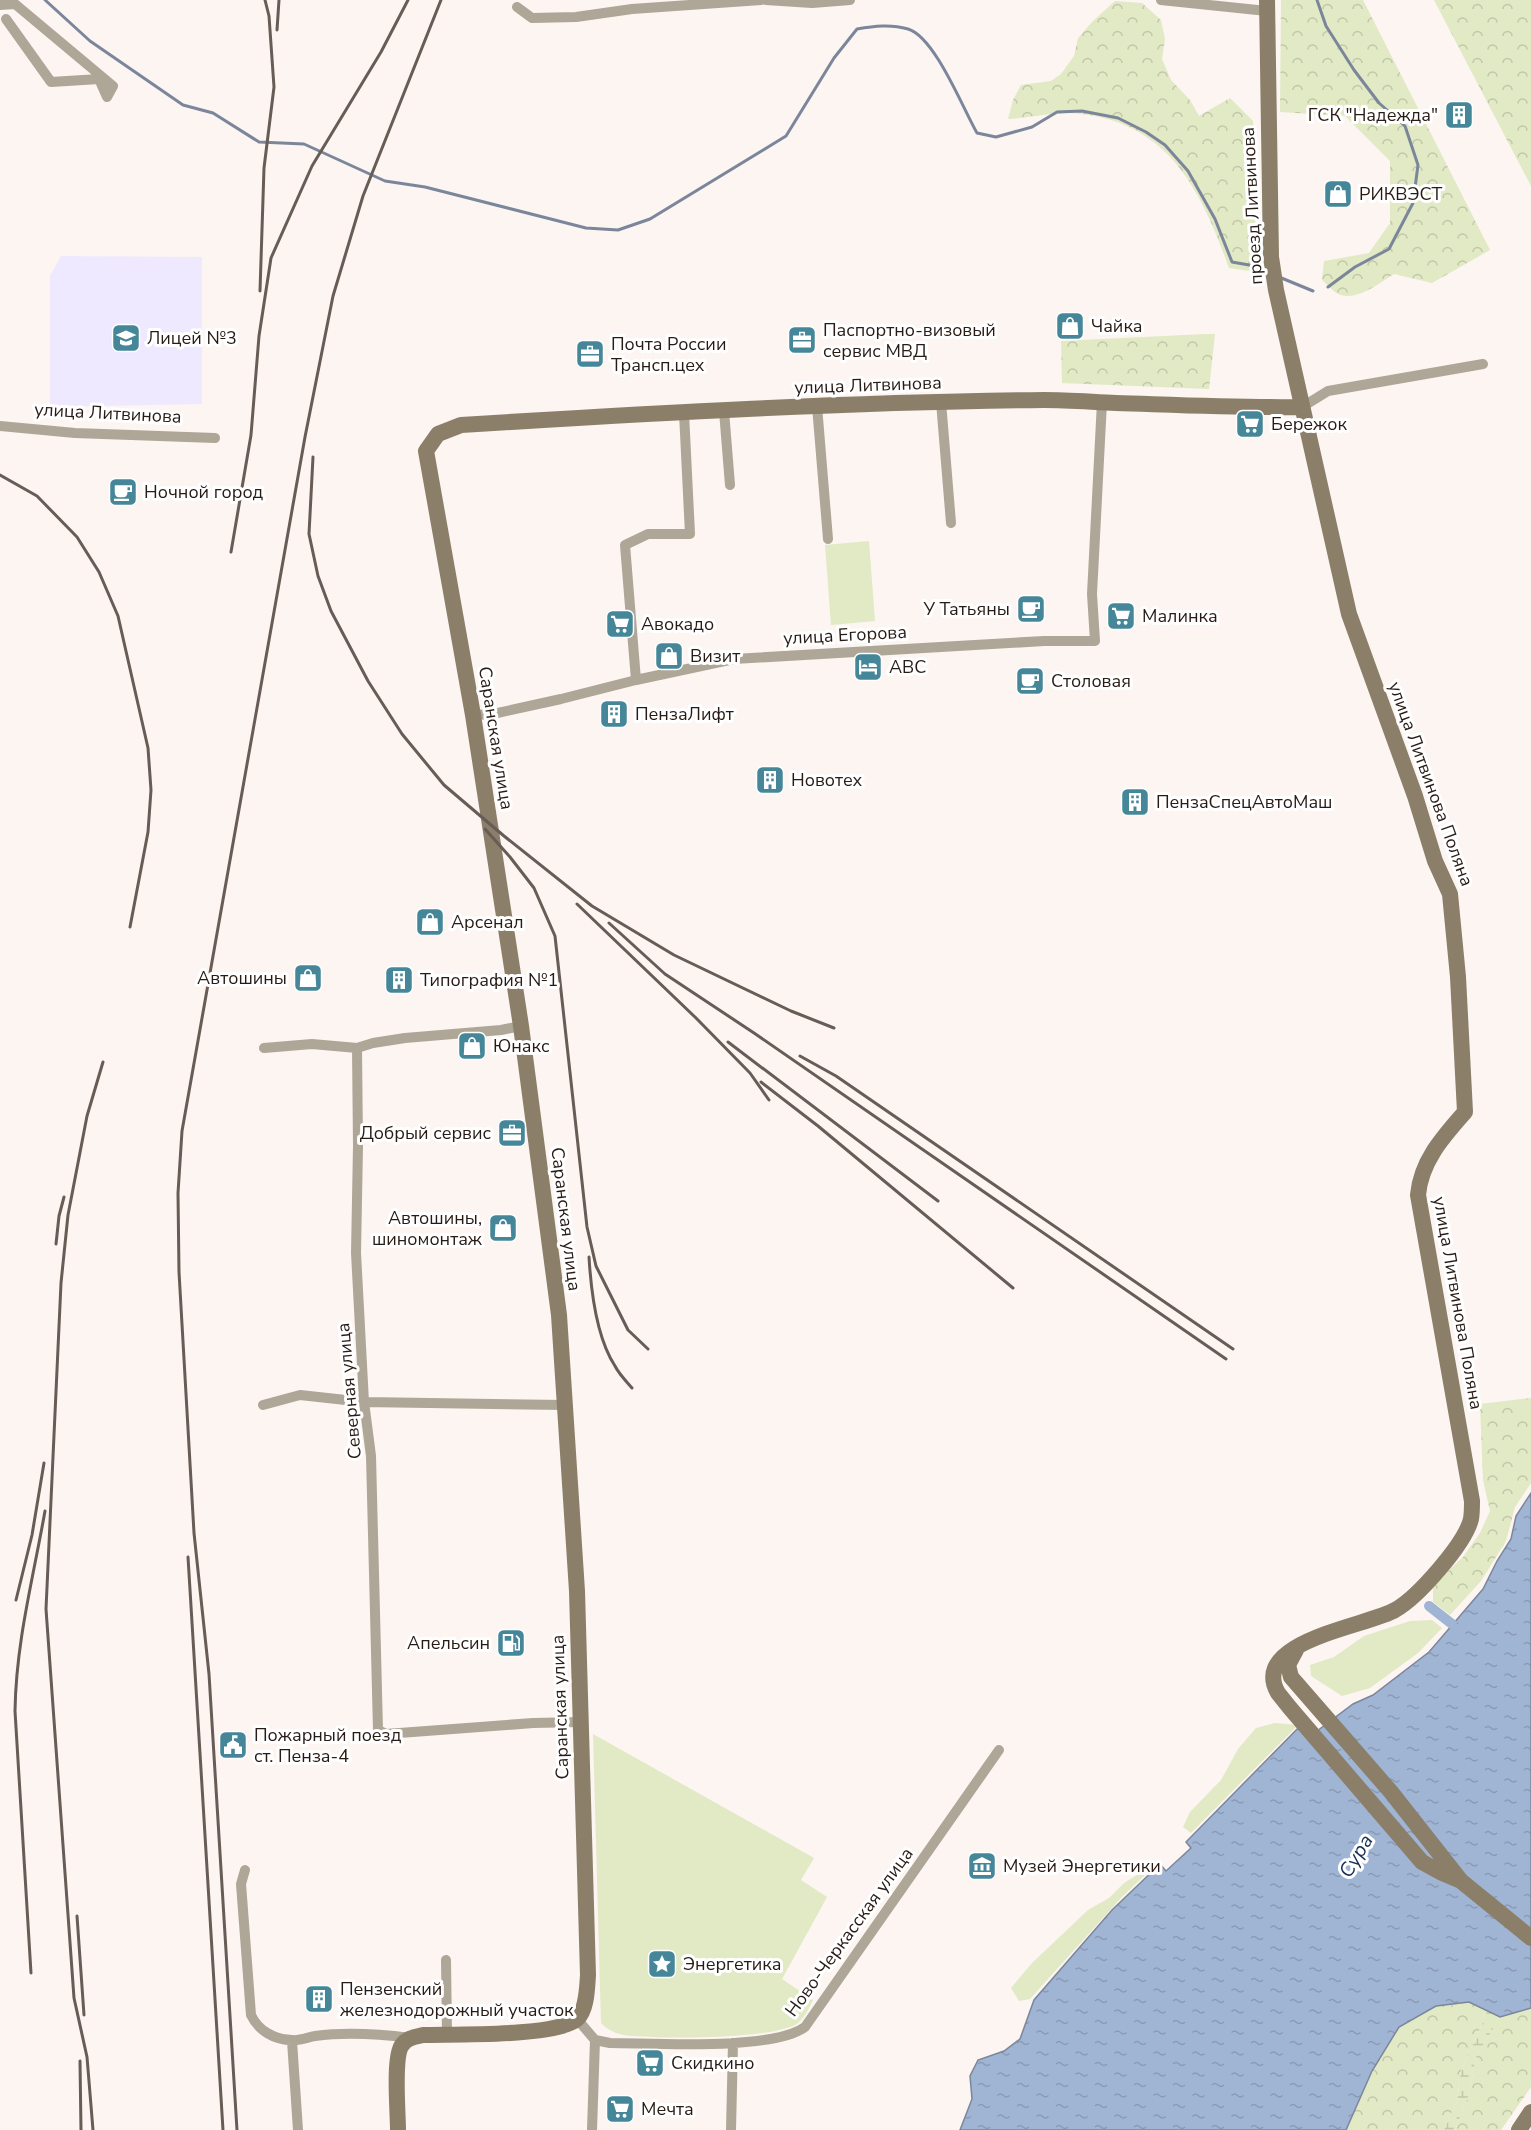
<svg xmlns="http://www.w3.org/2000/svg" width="1531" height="2130" viewBox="0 0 1531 2130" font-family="'Nunito Sans',sans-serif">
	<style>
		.education { fill: #eee9ff }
		.green { fill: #e1e9c5 }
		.forest { fill: url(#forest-crowns) }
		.wetland { fill: url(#wetland-marsh) }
		.water { fill: url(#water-ripples); stroke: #7c869b; stroke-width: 1.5 }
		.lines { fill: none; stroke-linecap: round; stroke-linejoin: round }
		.stream { stroke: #7c869b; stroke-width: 3 }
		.canal { stroke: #a0b4d4; stroke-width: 10 }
		.street { stroke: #aea697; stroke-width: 10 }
		.secondary { stroke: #8b7f69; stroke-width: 16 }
		.rail { stroke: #675c56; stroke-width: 3 }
		.labels { text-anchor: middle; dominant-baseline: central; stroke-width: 6; stroke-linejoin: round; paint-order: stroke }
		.poi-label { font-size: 18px; fill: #281b15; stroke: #fff; text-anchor: start }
		.street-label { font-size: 18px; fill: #281b15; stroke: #fff }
		.water-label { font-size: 20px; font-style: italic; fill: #162e58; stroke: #fff }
	</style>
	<defs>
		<pattern id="forest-crowns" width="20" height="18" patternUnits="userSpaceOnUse" patternTransform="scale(1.5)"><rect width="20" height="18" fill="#e1e9c5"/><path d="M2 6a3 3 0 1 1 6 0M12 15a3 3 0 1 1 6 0" fill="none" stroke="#c1c7a8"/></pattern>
		<pattern id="wetland-marsh" width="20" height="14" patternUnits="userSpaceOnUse" patternTransform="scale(1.5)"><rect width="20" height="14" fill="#e1e9c5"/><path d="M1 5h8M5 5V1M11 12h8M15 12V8" fill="none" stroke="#c1c7a8"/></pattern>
		<pattern id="water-ripples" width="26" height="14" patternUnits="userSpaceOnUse" patternTransform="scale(1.5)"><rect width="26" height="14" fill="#a0b4d4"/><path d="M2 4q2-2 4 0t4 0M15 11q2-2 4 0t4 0" fill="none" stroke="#8a9ab5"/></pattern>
	</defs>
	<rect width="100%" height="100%" fill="#fcf5f1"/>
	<!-- education -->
	<path class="education" d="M61,256L202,257V404L50,407V276Z"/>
	<!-- green -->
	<path class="green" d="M869,541L875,621L831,625L825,545Z
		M1432,1620L1442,1628L1418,1653L1370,1688L1342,1696L1311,1676L1310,1665L1334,1657L1364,1636L1410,1621Z
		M1275,1723L1298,1725L1191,1833L1183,1827L1190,1812L1221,1780L1238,1749L1256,1728Z
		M593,1734L814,1858L801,1880L827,1897L782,1979L813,2000C809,2008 805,2017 798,2023C777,2039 664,2039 634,2036C622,2036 609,2032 601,2023Z
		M1145,1870L1147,1873L1121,1898L1030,1999L1019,2001L1011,1988L1032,1963L1088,1910L1109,1898L1124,1883Z"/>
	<!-- forest -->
	<path class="forest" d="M1281,0H1363L1490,250L1432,283L1394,274C1379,283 1359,300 1341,295C1334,293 1328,285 1322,280L1324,261L1369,253L1390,223V161L1345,116L1280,112Z
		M1434,0H1531V186Z
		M1115,1L1142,3L1161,20L1165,39L1162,59L1171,80L1190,100L1199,116L1230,98L1253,121L1257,272L1229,268C1200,186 1165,117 1068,113C1049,113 1028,118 1008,119L1013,100L1021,85L1051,81L1061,74L1074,56L1078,38L1093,21Z
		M1205,334H1215L1209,389L1062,383L1061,341Z
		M1531,1398V1483L1515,1507L1506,1541L1481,1581L1450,1615L1433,1602V1585L1463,1557L1480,1533L1490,1511L1483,1480L1480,1404Z
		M1469,2002L1484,2009L1483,2022L1461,2071L1457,2101L1444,2130H1346L1372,2071L1399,2027L1435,2006Z
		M1531,2008V2087L1501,2130H1455L1469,2094L1476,2057L1500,2017Z"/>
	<!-- wetland -->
	<path class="wetland" d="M1484,2009L1500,2017L1476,2057L1469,2094L1455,2130H1444L1457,2101L1461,2071L1483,2022Z"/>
	<!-- water -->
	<path class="water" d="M1531,1493V2008L1500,2017L1469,2002L1436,2006L1399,2027L1372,2071L1346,2130H960L972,2099L970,2076L978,2060L1004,2051L1020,2039L1034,2000L1112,1910L1160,1864L1166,1871L1191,1848L1186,1842L1303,1723L1313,1734L1353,1704L1373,1695L1429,1652L1483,1589L1497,1561L1511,1539L1516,1516Z"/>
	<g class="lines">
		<!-- stream -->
		<path class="stream" d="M45,0L90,41L183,105L213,113L259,142L304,144L385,181L425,187L586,228L618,230L650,219L786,136L834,58L857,29C874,26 891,24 908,29C935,37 963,109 977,133L996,137L1032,127L1057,112L1082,111L1118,118L1146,132L1165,145L1188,171L1215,219L1232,262L1249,265L1267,272
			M1317,0L1326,26L1354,70L1379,103L1405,126L1418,165L1413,203L1389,249L1355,267L1328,287
			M1279,277L1313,291"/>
		<!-- canal -->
		<path class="canal" d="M1429,1606L1452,1624"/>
		<!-- street -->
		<path class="street" d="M766,0L812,3L850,0
			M1161,0L1267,11
			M0,5L15,4L113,86L107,97L99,79L51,82L6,19
			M517,7L532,18L576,17L632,9L761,0
			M941,402L951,523
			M817,406L828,539
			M1302,407L1328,391L1483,364
			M724,411L730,485
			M0,426L75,433L215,438
			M636,680L625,545L648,534H690L684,413
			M473,715L493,714L561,699L636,680L734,659L1044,641H1095L1092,594L1102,402
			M264,1048L312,1044L357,1048L373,1043L405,1038L501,1030L521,1026
			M357,1048L358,1146L356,1253L364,1402L371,1456L378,1730L386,1734L533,1723L581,1722
			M263,1405L300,1395L364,1402L564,1405
			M245,1870L241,1884L251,2015C258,2030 274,2040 292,2040C300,2041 308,2037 315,2036C346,2032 379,2034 410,2038
			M446,1960L447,2034
			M577,2019L595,2040L610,2043C654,2043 772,2051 805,2027L999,1750
			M292,2041L298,2130
			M592,2130L595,2040
			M731,2130L733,2043"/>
		<!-- secondary -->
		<path class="secondary" d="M1267,0L1271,257L1276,290L1349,614L1415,796L1435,861L1450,894L1458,977L1465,1112C1443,1137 1421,1161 1418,1195L1472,1501C1472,1506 1472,1513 1471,1519C1465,1544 1417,1598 1395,1610C1368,1626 1248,1641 1278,1693C1282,1698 1286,1703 1290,1708L1422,1862L1442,1873L1461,1881
			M1296,1650L1288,1665L1291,1677L1391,1792L1461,1881L1531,1938
			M398,2130C398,2112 393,2057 402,2045C407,2038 414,2037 423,2035C454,2034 556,2037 577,2019C587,2010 587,1988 588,1975L577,1591L559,1315L521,1026L473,715L426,451L438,434L461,425C655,413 849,402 1044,400C1068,400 1092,402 1116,403C1178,405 1240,408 1302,407
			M1519,2130L1531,2112"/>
		<!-- rail -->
		<path class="rail" d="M277,30L279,0
			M260,291L264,168L274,87L269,16L265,0
			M313,457L309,534L318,576L331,611L368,681L402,734L444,785L504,836L592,906L674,955L791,1011L834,1028
			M0,475L37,496L77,537L99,572L118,616L148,748L151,790L148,832L130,927
			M231,552L251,435L259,336L271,258L312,166L381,52L408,0
			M485,829L510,857L534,888L555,936L587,1227L596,1266L628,1330L648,1349
			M577,904L695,1017L750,1073L769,1100
			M609,923L665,974L754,1033L1226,1359
			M728,1042L938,1201
			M800,1056L836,1076L1233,1349
			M761,1082L818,1126L1013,1288
			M56,1244L59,1216L64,1197
			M589,1257C591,1291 596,1337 615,1366C619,1374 626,1381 632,1388
			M188,1557L223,2130
			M16,1600L32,1535L44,1463
			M77,1916L84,2015
			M31,1973L15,1711C16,1642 33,1579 45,1511
			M80,2061L81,2130
			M93,2130L87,2057L74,1998L46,1609L61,1283L68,1215L87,1116L103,1062
			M237,2130L209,1674L194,1533L179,1272L178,1193L182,1131L305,437L333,296L363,196L441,0"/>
	</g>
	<!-- icons -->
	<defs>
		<g id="building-square" transform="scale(1.5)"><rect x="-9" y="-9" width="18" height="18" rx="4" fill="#458799" stroke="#fff"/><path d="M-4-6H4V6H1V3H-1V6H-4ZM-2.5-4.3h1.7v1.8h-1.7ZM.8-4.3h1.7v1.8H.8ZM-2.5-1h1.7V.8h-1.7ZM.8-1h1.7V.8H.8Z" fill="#fff"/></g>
		<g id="shop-square" transform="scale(1.5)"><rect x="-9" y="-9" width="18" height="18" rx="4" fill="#458799" stroke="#fff"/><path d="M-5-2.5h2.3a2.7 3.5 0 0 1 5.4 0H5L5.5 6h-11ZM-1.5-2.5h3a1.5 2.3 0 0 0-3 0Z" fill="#fff"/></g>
		<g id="school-square" transform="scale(1.5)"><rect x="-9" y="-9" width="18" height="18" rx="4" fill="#458799" stroke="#fff"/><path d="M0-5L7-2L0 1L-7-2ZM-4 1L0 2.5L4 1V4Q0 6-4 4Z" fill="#fff"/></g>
		<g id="office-square" transform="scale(1.5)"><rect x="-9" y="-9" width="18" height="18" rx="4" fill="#458799" stroke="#fff"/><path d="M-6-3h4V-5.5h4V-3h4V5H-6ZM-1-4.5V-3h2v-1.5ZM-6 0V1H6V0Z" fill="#fff"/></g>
		<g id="supermarket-square" transform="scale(1.5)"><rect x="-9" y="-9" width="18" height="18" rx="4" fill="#458799" stroke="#fff"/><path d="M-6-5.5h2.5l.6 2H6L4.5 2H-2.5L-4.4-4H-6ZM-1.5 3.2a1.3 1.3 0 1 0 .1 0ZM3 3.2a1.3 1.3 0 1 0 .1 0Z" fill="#fff"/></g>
		<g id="cafe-square" transform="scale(1.5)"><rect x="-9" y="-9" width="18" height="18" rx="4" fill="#458799" stroke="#fff"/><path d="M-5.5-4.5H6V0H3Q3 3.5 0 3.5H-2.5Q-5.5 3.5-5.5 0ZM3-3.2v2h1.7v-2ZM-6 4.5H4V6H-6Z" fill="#fff"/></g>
		<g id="hotel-square" transform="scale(1.5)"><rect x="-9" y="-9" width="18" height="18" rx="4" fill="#458799" stroke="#fff"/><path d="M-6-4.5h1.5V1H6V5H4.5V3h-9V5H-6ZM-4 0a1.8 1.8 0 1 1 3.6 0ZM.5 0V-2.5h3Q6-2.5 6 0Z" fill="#fff"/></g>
		<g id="fuel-square" transform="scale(1.5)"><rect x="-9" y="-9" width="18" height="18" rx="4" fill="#458799" stroke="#fff"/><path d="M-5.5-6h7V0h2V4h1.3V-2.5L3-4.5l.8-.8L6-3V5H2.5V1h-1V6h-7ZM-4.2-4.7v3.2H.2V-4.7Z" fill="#fff"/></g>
		<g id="civic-square" transform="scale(1.5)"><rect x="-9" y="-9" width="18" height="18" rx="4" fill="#458799" stroke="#fff"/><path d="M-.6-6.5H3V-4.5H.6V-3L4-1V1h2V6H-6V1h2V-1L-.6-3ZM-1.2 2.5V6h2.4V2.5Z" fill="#fff"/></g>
		<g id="museum-square" transform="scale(1.5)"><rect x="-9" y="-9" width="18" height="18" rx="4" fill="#458799" stroke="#fff"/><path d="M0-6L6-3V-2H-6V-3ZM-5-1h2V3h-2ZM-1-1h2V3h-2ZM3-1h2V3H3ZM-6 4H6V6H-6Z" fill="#fff"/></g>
		<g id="sight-square" transform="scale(1.5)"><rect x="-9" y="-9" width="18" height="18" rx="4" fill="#458799" stroke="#fff"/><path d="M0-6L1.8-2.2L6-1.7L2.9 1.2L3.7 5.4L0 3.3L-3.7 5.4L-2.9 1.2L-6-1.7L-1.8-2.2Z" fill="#fff"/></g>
	</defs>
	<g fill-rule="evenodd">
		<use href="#building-square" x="1459" y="115"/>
		<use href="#shop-square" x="1338" y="194"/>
		<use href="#shop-square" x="1070" y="326"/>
		<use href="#school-square" x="126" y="338"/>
		<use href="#office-square" x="802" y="340"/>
		<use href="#office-square" x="590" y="354"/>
		<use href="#supermarket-square" x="1250" y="424"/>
		<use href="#cafe-square" x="123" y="492"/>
		<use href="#cafe-square" x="1031" y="609"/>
		<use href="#supermarket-square" x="1121" y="616"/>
		<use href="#supermarket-square" x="620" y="624"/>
		<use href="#shop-square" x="669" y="656"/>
		<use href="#hotel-square" x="868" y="667"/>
		<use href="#cafe-square" x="1030" y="681"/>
		<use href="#building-square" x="614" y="714"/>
		<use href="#building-square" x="770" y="780"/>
		<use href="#building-square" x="1135" y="802"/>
		<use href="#shop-square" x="430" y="922"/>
		<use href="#shop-square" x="308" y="978"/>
		<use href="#building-square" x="399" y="980"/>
		<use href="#shop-square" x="472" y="1046"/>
		<use href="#office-square" x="512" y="1133"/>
		<use href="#shop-square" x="503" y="1228"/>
		<use href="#fuel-square" x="511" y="1643"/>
		<use href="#civic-square" x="233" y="1745"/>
		<use href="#museum-square" x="982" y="1866"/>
		<use href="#sight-square" x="662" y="1964"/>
		<use href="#building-square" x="319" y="1999"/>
		<use href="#supermarket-square" x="650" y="2063"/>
		<use href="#supermarket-square" x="620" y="2109"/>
	</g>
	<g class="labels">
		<!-- poi labels -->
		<g class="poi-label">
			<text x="1438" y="115" text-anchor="end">ГСК "Надежда"</text>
			<text x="1359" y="194">РИКВЭСТ</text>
			<text x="1091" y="326">Чайка</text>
			<text x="823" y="330">Паспортно-визовый<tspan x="823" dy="21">сервис МВД</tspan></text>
			<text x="147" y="338">Лицей №3</text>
			<text x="611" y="344">Почта России<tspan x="611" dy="21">Трансп.цех</tspan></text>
			<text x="1271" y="424">Бережок</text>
			<text x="144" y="492">Ночной город</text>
			<text x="1010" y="609" text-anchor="end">У Татьяны</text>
			<text x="1142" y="616">Малинка</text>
			<text x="641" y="624">Авокадо</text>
			<text x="690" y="656">Визит</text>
			<text x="889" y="667">ABC</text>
			<text x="1051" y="681">Столовая</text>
			<text x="635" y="714">ПензаЛифт</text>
			<text x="791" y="780">Новотех</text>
			<text x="1156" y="802">ПензаСпецАвтоМаш</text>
			<text x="451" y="922">Арсенал</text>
			<text x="287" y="978" text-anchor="end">Автошины</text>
			<text x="420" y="980">Типография №1</text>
			<text x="493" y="1046">Юнакс</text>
			<text x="491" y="1133" text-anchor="end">Добрый сервис</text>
			<text x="482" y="1218" text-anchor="end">Автошины,<tspan x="482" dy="21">шиномонтаж</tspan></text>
			<text x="490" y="1643" text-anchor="end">Апельсин</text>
			<text x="254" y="1735">Пожарный поезд<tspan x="254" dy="21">ст. Пенза-4</tspan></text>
			<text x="1003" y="1866">Музей Энергетики</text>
			<text x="683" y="1964">Энергетика</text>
			<text x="340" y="1989">Пензенский<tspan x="340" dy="21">железнодорожный участок</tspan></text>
			<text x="671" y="2063">Скидкино</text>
			<text x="641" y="2109">Мечта</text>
		</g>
		<!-- street labels -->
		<g class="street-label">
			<text transform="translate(1252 206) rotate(-93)">проезд Литвинова</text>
			<text transform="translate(868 385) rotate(-2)">улица Литвинова</text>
			<text transform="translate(108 413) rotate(3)">улица Литвинова</text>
			<text transform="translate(845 635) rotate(-3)">улица Егорова</text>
			<text transform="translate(496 738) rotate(81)">Саранская улица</text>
			<text transform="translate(1431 784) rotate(70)">улица Литвинова Поляна</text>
			<text transform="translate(566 1219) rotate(83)">Саранская улица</text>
			<text transform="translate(1458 1303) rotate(80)">улица Литвинова Поляна</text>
			<text transform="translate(349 1391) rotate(-95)">Северная улица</text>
			<text transform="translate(560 1707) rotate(-92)">Саранская улица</text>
			<text transform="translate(849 1932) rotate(-54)">Ново-Черкасская улица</text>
		</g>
		<!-- water labels -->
		<g class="water-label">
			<text transform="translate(1356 1856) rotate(-59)">Сура</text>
		</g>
	</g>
</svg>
